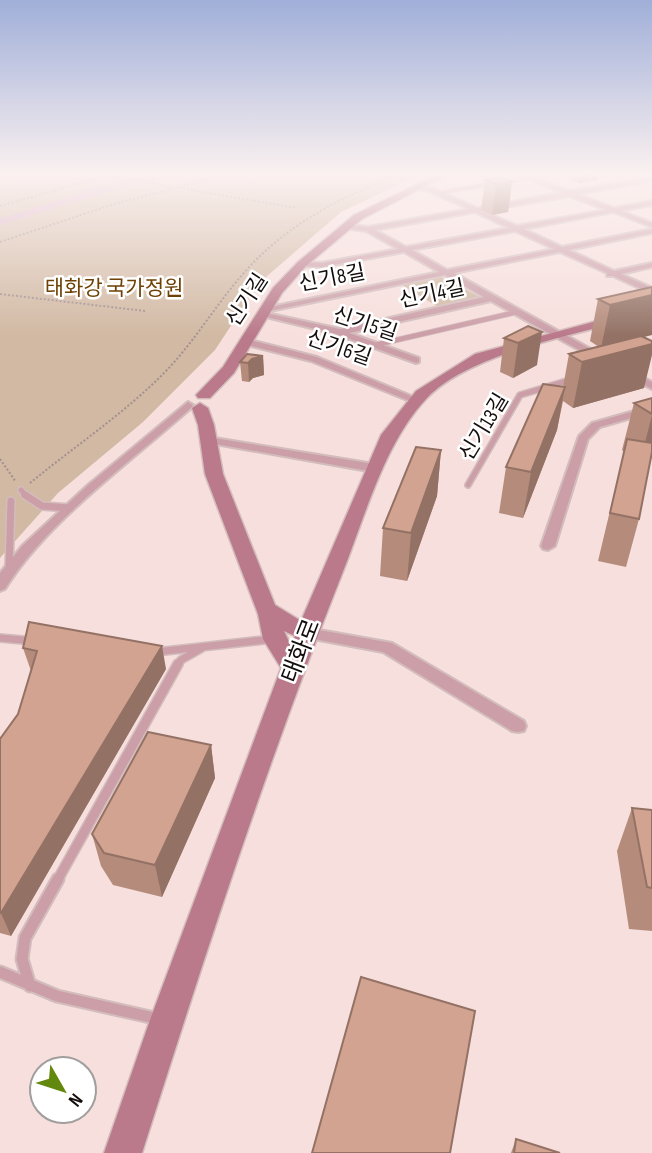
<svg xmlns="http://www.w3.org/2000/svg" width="652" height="1153" viewBox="0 0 652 1153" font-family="'Sofia Sans Condensed','Noto Sans KR',sans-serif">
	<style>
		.green { fill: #d1b9a3 }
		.water { fill: #d4a8c2 }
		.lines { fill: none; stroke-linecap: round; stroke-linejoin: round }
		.lane-far5-casing { stroke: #d3bdbc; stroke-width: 5 }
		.lane-far4-casing { stroke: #d3bdbc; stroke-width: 6 }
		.lane-far3-casing { stroke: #d3bdbc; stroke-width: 8 }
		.lane-far2-casing { stroke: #d3bdbc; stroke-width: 10 }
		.lane-far1-casing { stroke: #d3bdbc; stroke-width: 12 }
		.lane-casing { stroke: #d3bdbc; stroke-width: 15 }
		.street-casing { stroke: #d3bdbc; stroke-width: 4 }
		.secondary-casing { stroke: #d3bdbc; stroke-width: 3 }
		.path { stroke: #a2908f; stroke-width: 2; stroke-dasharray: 2 2; stroke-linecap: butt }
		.lane-far5 { stroke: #cb9ea8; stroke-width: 3.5 }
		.lane-far4 { stroke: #cb9ea8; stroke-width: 4.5 }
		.lane-far3 { stroke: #cb9ea8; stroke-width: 5 }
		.lane-far2 { stroke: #cb9ea8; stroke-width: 7 }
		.lane-far1 { stroke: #cb9ea8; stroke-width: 9 }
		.lane { stroke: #cb9ea8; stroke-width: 11 }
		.street { fill: #cb9ea8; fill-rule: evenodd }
		.secondary { fill: #ba7a8b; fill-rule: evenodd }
		.wall { fill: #b58c7c }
		.shaded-wall { fill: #937265 }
		.building { fill: #d2a390; stroke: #937265; stroke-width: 2 }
		.labels { text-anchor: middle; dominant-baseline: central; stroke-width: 5; stroke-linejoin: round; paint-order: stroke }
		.far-street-label { font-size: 21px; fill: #150d0d; stroke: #fff }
		.far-park-label { font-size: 21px; fill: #6f4105; stroke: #fff }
		.street-label { font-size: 24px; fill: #150d0d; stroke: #fff }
	</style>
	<rect width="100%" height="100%" fill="#f7dfdd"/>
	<!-- green -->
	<path class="green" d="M0,174H421L341,212L259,283L215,350L143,422L58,493L0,558Z
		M441,277L480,297V300L440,308L402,285Z"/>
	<!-- water -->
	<path class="water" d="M150,174H180L91,197L0,225V219L119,180Z"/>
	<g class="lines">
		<!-- lane-far5 casing -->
		<g class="lane-far5-casing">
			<path id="lane-far5" d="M504,182L529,178
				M437,193L492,184"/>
		</g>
		<!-- lane-far4 casing -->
		<g class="lane-far4-casing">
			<path id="lane-far4" d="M375,345L517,312"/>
		</g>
		<!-- lane-far3 casing -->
		<g class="lane-far3-casing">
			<path id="lane-far3" d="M468,485L520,395L570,380
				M21,490L27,497"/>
		</g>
		<!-- lane-far2 casing -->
		<g class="lane-far2-casing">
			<path id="lane-far2" d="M25,495L42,506L70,508
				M9,570L11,501
				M0,638L34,641
				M156,652L273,639
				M177,666L181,660L202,648"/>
		</g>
		<!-- lane-far1 casing -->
		<g class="lane-far1-casing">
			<path id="lane-far1" d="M57,881L178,664"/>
		</g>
		<!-- lane casing -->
		<g class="lane-casing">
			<path id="lane" d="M0,972L57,996L159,1019
				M30,986L22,959L25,938L58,879"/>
		</g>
		<!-- street casing -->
		<g class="street-casing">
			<path id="street" d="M516,174H525L570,191L652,177V181L577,194L614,208L652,201V205L621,211L652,223V227L613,212L524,229L562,247L652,229V233L569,250L614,271L652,263V267L621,274L652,288V294L613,276H607V273L560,252L454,273L605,357V361H599L491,301L349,333L419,358V362L416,363L336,334L258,315L262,312L340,329L484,297L445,275L265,312L261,309L439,272L404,252L322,267L302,266L298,264L302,262L322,263L398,249L366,231L344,228V224L368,227L469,209L428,191L414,188V186L432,188L477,208L562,193ZM569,196L606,210L517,226L483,211ZM475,212L509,228L406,247L375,230ZM515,231L554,249L447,270L412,250Z
				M246,339L317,357L421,400L416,403L412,402L311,361L243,344V340Z
				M629,370L652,382V389L625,375V371Z
				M188,402L193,405L192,407C132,461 47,521 5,589L0,591V573L22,546L88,485Z
				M652,406V412L600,427L588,439L555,546L548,550L543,549L541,546L579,436L592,423Z
				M208,437L374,464L380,468L374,472L204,442L202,440Z
				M308,628L392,643L524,721L526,726L524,731L518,732L512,731L383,652L303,637L300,633L303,629Z"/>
		</g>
		<!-- secondary casing -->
		<g class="secondary-casing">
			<path id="secondary" d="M438,174H449L362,219L306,266L282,293L234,373L210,398H198L196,395L223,367L273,288L298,262L354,215Z
				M652,306V314C588,332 472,351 427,398C384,443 365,517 342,574C267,763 204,958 142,1153H104L150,1020L281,668L263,639L258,614L205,474L198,425L192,408L200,403L208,408L214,425L223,474L275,605L301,621L381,435L416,391L475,354ZM284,631L295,636L291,646Z"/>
		</g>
		<!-- path -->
		<path class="path" d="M100,174L296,208
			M0,177L11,174
			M0,206L113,174
			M0,242L114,204L230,174
			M0,294L145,311
			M0,459L16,482
			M30,483C75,446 125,413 166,371C194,342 215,306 242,275C284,226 341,196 402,174"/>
		<!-- lane-far5 -->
		<use href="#lane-far5" class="lane-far5"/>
		<!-- lane-far4 -->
		<use href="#lane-far4" class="lane-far4"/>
		<!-- lane-far3 -->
		<use href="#lane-far3" class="lane-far3"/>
		<!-- lane-far2 -->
		<use href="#lane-far2" class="lane-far2"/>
		<!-- lane-far1 -->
		<use href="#lane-far1" class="lane-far1"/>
		<!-- lane -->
		<use href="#lane" class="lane"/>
		<!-- street -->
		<use href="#street" class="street"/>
		<!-- secondary -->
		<use href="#secondary" class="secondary"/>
	</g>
	<!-- wall -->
	<path class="wall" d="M571,174H598L597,180L579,183L570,179Z
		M485,180L512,182L508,212L492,215L481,210Z
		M652,287L643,337L644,388L573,408L563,401L557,430L523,518L499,513L506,467L563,387L569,354L599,347L590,341L598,299Z
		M528,326L537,365L513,378L500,372L504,338Z
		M263,356L264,375L253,378L249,382L242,381L240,362Z
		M652,398V458H651L639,519L626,567L598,561L624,452L622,450L634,403Z
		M441,450L437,496L407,581L380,576L383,528Z
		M23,648L166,669L11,936L0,933V739L18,714L31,671Z
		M211,745L215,778L162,897L113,885L101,866L92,834Z
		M632,808L652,810V931L629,929L617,851Z
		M516,1139L560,1153H511Z"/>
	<!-- shaded-wall -->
	<path class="shaded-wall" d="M580,174H598L597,180L579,183Z
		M512,182L508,212L492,215L496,184Z
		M652,295V335L601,348L610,305Z
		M542,332L537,365L513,378L518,343Z
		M652,344V355L644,388L573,408L582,362Z
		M263,356L264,375L253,378L249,382L248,363L252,359Z
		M565,387L557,430L523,518L531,472Z
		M652,415V458L640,462Z
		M441,450L437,496L407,581L411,533Z
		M162,646L166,669L11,936L1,913Z
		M211,745L215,778L162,897L155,865Z"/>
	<!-- building -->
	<path class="building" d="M501,177L512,182L496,184L485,180Z
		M652,287V295L610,305L598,299Z
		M528,326L542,332L518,343L504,338Z
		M641,336L652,341V344L582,362L569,354Z
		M247,354L263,356L252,359L248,363L240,362Z
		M543,384L565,387L531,472L506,467Z
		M652,398V414L634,403Z
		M627,439L652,443V452L639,519L610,513Z
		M416,447L441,450L411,533L383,528Z
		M29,622L162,646L1,913H0V739L18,714L37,651L23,648Z
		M148,732L211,745L155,865L104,853L92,834Z
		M632,808L652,810V888L647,887Z
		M361,977L475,1011L450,1153H312Z
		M516,1139L560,1153H514Z"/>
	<!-- sky -->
	<linearGradient id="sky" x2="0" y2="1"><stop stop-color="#a0afd9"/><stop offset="0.52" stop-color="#fbf1f0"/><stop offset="1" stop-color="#fbf1f0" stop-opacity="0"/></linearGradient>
	<rect width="652" height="336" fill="url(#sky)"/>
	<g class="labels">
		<!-- far-street labels -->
		<g class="far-street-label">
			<text transform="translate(332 278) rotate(-11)">신기8길</text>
			<text transform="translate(432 294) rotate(-12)">신기4길</text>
			<text transform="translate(247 300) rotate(-57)">신기길</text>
			<text transform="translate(365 324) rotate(18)">신기5길</text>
			<text transform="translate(339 348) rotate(19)">신기6길</text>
			<text transform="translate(484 427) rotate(-59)">신기13길</text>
		</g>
		<!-- far-park labels -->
		<g class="far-park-label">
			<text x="114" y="288">태화강 국가정원</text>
		</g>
		<!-- street labels -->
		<g class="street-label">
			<text transform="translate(301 651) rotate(-69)">태화로</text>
		</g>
	</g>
	<!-- north arrow -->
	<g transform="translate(63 1090) rotate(129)"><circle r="33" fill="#ffffff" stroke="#a19e9e" stroke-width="2"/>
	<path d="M0-5L12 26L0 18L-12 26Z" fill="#62880d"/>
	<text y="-10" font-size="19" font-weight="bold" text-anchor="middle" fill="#150d0d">N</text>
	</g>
</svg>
